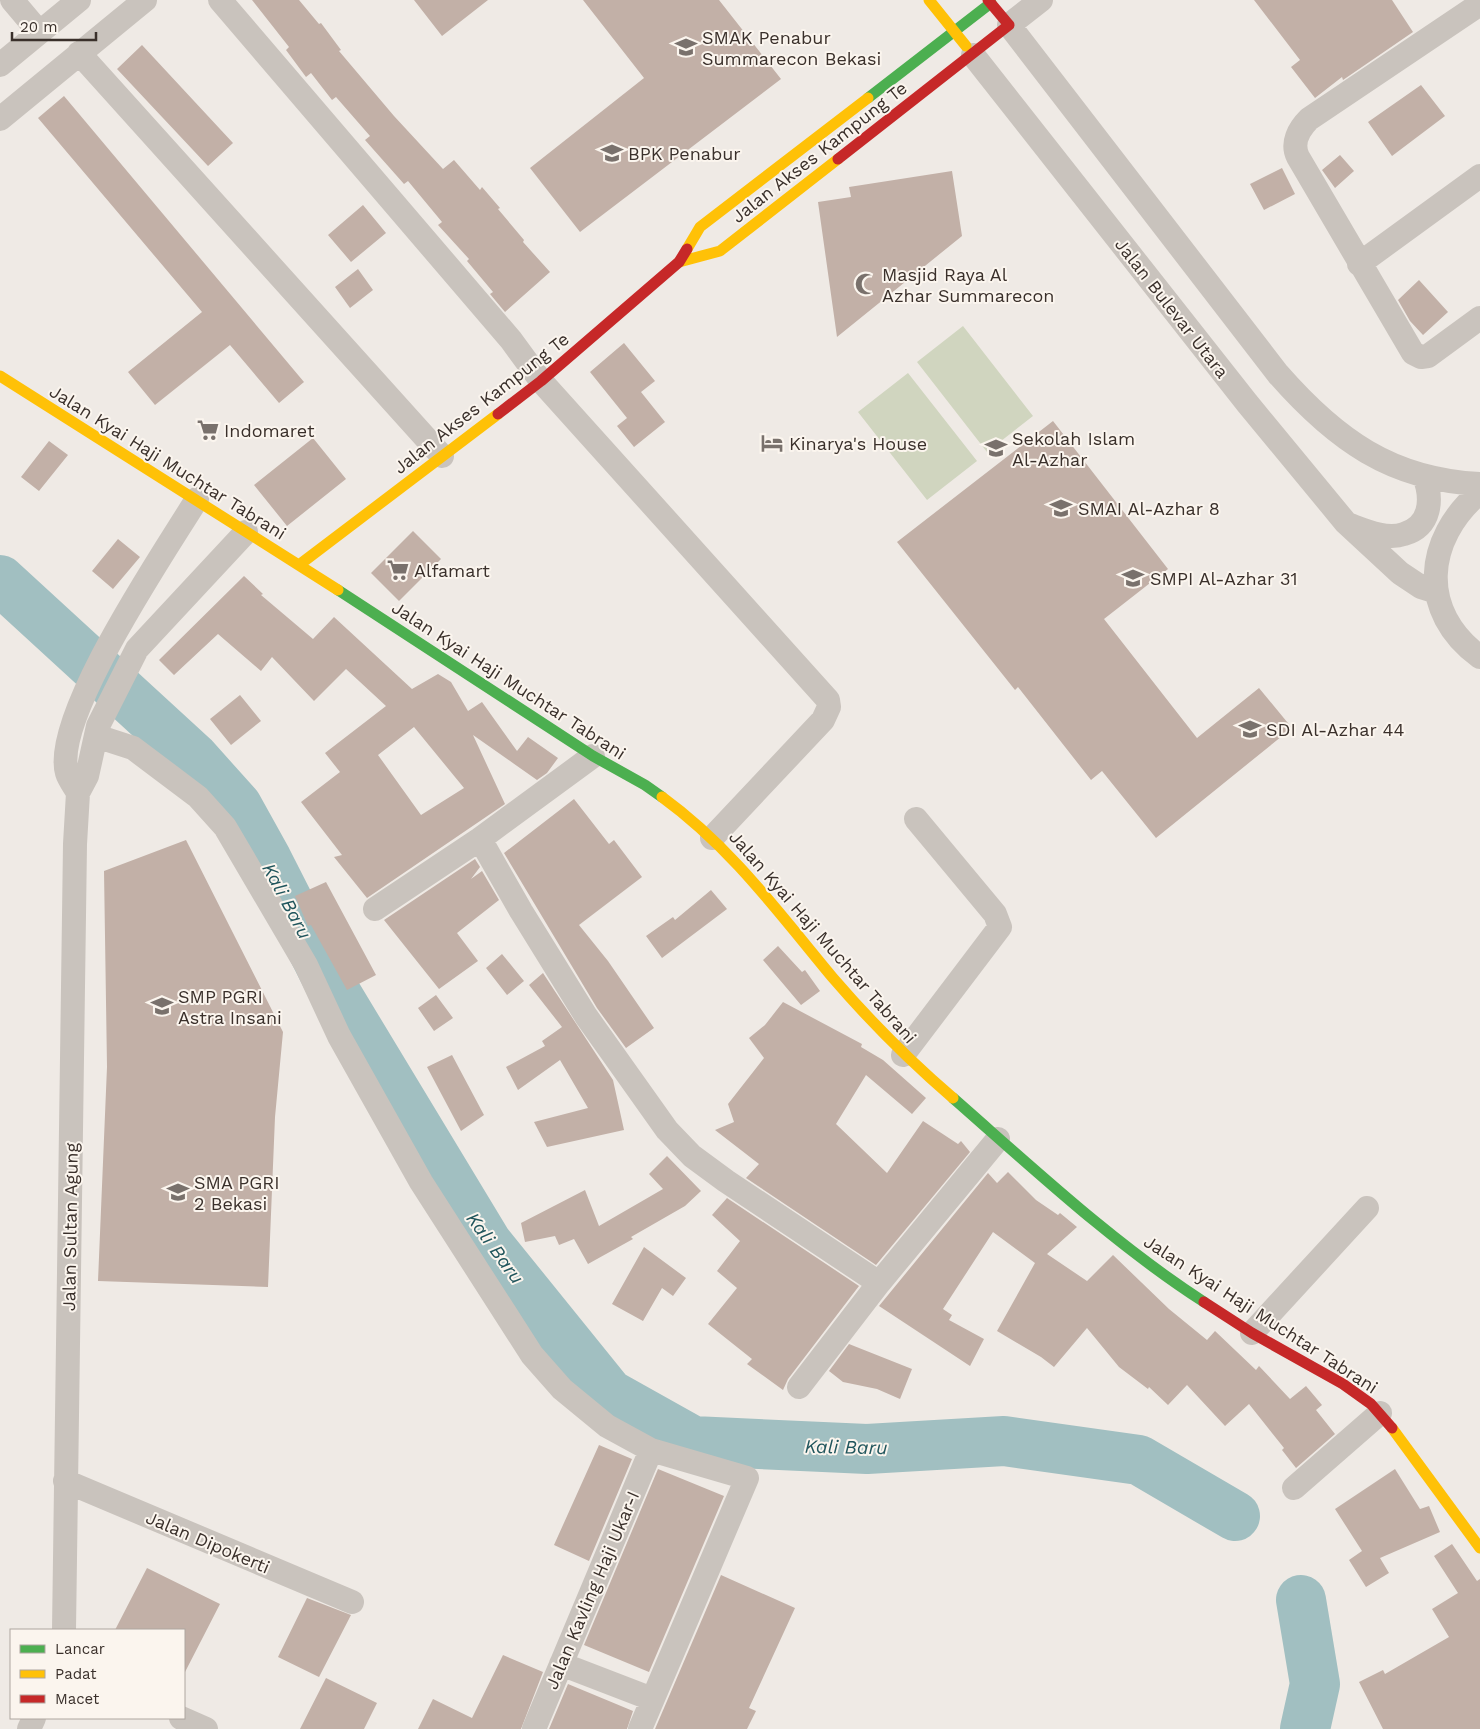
<svg xmlns="http://www.w3.org/2000/svg" width="1480" height="1729" viewBox="0 0 1480 1729" font-family="'Work Sans',sans-serif">
	<style>
		.green { fill: #d0d5bf }
		.lines { fill: none; stroke-linecap: round; stroke-linejoin: round }
		.river { stroke: #a1bfc1; stroke-width: 50 }
		.building { fill: #c2b0a7; fill-rule: evenodd }
		.street { stroke: #c9c3bd; stroke-width: 24 }
		.fast { stroke: #4caf50; stroke-width: 11 }
		.slow { stroke: #ffc107; stroke-width: 11 }
		.jam { stroke: #c62828; stroke-width: 11 }
		.labels { text-anchor: middle; dominant-baseline: central; stroke-width: 4; stroke-linejoin: round; paint-order: stroke }
		.poi-label { font-size: 18px; fill: #3a302b; stroke: #fbf5ee; text-anchor: start }
		.street-label { font-size: 18px; fill: #3a302b; stroke: #fbf5ee }
		.water-label { font-size: 19px; font-style: italic; fill: #20555c; stroke: #fbf5ee }
	</style>
	<rect width="100%" height="100%" fill="#efeae5"/>
	<!-- green -->
	<path class="green" d="M963,326L1033,416L987,452L917,362Z
		M908,373L977,461L927,500L858,412Z"/>
	<g class="lines">
		<!-- river -->
		<path class="river" d="M0,580L194,758L237,806L267,860L328,980L487,1243L609,1394L693,1441L867,1449L1004,1441L1139,1460L1235,1516
			M1301,1600L1315,1684L1305,1729"/>
	</g>
	<!-- building -->
	<path class="building" d="M252,0H299L319,24L321,23L341,50L339,51L394,116L443,169L454,160L480,190L482,187L500,208L498,209L524,240L523,242L550,272L505,312L490,294L493,292L467,261L469,259L438,225L442,222L408,181L404,184L365,140L370,136L336,97L332,100L311,73L306,77L286,50L289,47Z
		M414,0H488L442,36Z
		M583,0H719L781,79L580,232L530,168L644,78Z
		M1254,0H1392L1413,32L1343,80L1342,77L1315,98L1291,67L1300,60Z
		M142,45L233,143L208,166L117,69Z
		M1421,85L1445,116L1392,156L1368,122Z
		M64,96L304,382L279,403L230,345L155,405L128,372L202,312L38,118Z
		M1340,155L1354,171L1335,188L1322,170Z
		M1282,168L1295,194L1264,210L1250,184Z
		M952,171L962,236L837,337L818,202L851,197L849,187Z
		M363,205L386,233L351,262L328,235Z
		M358,269L373,290L350,308L335,287Z
		M1419,280L1448,312L1423,335L1410,321L1398,300Z
		M624,343L655,381L641,392L665,422L634,447L617,426L627,418L590,372Z
		M1053,421L1168,569L1104,619L1197,738L1259,688L1292,728L1156,838L1102,771L1091,780L1018,687L1015,690L897,542Z
		M313,438L346,479L287,526L254,485Z
		M49,441L68,455L39,491L21,477Z
		M413,531L441,559L399,601L371,573Z
		M118,539L140,557L113,589L92,571Z
		M244,576L263,594L261,595L313,639L334,617L412,689L438,674L451,682L468,711L482,702L517,751L528,737L558,758L547,773L537,780L473,735L505,804L367,898L334,857L342,855L301,802L340,772L325,753L386,706L346,669L314,701L272,657L261,671L218,634L174,675L159,660ZM414,727L464,788L421,815L378,755Z
		M240,695L261,721L231,745L210,719Z
		M574,799L609,844L614,840L642,877L579,925L608,961L654,1028L626,1048L597,1008L504,853Z
		M186,840L283,1032L275,1117L268,1287L98,1281L107,1067L104,871Z
		M475,859L480,867L471,879L482,871L499,900L457,933L478,961L439,989L384,920Z
		M326,882L376,975L347,990L311,925L308,926L295,896Z
		M711,890L727,909L662,958L646,936L673,917L675,920Z
		M778,946L802,972L805,970L820,991L801,1005L763,960Z
		M502,954L524,981L507,995L486,968Z
		M543,973L613,1080L624,1130L547,1147L534,1122L588,1108L560,1060L518,1090L506,1067L545,1046L542,1041L562,1027L529,985Z
		M436,995L453,1018L434,1031L418,1008Z
		M783,1002L862,1044L861,1047L883,1060L926,1098L912,1114L866,1075L836,1124L887,1173L923,1121L958,1144L961,1141L970,1152L876,1265L746,1178L759,1164L715,1130L734,1122L728,1104L764,1058L749,1038L765,1025Z
		M452,1055L484,1115L461,1131L427,1067Z
		M667,1156L701,1191L685,1206L631,1237L633,1239L588,1264L574,1239L559,1245L555,1236L525,1242L521,1223L585,1190L599,1226L663,1189L649,1174Z
		M1008,1172L1036,1200L1058,1215L1060,1213L1077,1227L1047,1254L1087,1281L1113,1255L1169,1309L1207,1340L1215,1331L1256,1370L1259,1366L1290,1399L1306,1386L1322,1405L1316,1410L1335,1434L1296,1468L1282,1450L1284,1448L1249,1404L1225,1426L1187,1385L1168,1405L1149,1387L1148,1389L1119,1367L1087,1328L1054,1367L1041,1357L997,1331L1035,1263L993,1232L943,1309L952,1315L949,1320L984,1339L970,1366L879,1306L988,1173L997,1183Z
		M727,1198L859,1286L788,1379L783,1390L747,1364L752,1359L708,1324L737,1288L717,1271L740,1241L712,1215Z
		M644,1247L686,1278L673,1296L662,1288L643,1321L612,1304Z
		M849,1344L912,1369L900,1399L877,1389L843,1382L829,1371Z
		M599,1445L632,1459L589,1561L554,1545Z
		M658,1469L724,1496L649,1672L584,1645Z
		M1395,1469L1420,1509L1429,1506L1440,1532L1380,1558L1389,1573L1366,1587L1349,1560L1362,1551L1335,1509Z
		M1452,1544L1477,1581L1480,1579V1729H1383L1359,1682L1383,1670L1385,1674L1449,1637L1432,1609L1458,1593L1434,1556Z
		M147,1568L220,1604L184,1674V1630H115Z
		M721,1575L795,1608L749,1708L756,1711L747,1729H655Z
		M307,1598L351,1615L319,1677L278,1657Z
		M503,1655L543,1672L521,1729H418L433,1699L472,1718Z
		M326,1678L377,1703L364,1729H300Z
		M568,1684L633,1711L627,1729H549Z"/>
	<g class="lines">
		<!-- street -->
		<path class="street" d="M12,0L39,32
			M220,0L511,340L541,381L828,700L829,707L823,720L712,838
			M1041,0L1009,25L1278,374C1335,439 1391,480 1480,484
			M1480,4L1309,119C1299,129 1291,143 1298,157L1413,353L1421,357L1428,356L1480,318
			M79,53L442,456
			M973,55L1247,403L1346,523L1400,573L1421,587L1437,592
			M0,65L79,0
			M0,119L145,0
			M1359,264L1480,176
			M1480,492C1424,539 1418,612 1480,657
			M197,499C166,550 51,718 67,773C69,780 75,787 78,793L87,776L98,726L137,649L246,532
			M1350,525C1366,531 1387,540 1404,534C1431,526 1433,499 1424,476
			M96,736L133,748L198,797L225,827L306,965L339,1036L421,1182L532,1355L562,1389L607,1426L651,1450L747,1478L640,1729
			M480,839L521,911L586,1016L667,1130L692,1156L726,1181L879,1283
			M375,909L480,839L593,756
			M903,1055L1000,927L995,914L916,819
			M1252,1333L1367,1208
			M799,1387L879,1283L998,1139
			M65,1481L352,1602
			M1294,1488L1380,1413
			M64,1630L75,844L78,793
			M561,1664L652,1699
			M181,1718L206,1729
			M29,1729L34,1718
			M534,1729L651,1450"/>
		<!-- fast -->
		<path class="fast" d="M868,98L991,3
			M338,590L593,756L645,785L662,797
			M953,1098C1034,1169 1114,1244 1204,1302"/>
		<!-- slow -->
		<path class="slow" d="M929,0L966,46
			M687,249L700,227L868,98
			M679,262L720,251L838,159
			M0,376L338,590
			M299,565L498,414
			M662,797C732,848 778,912 833,978C870,1021 910,1061 953,1098
			M1392,1428L1480,1548"/>
		<!-- jam -->
		<path class="jam" d="M838,159L1009,25L988,0
			M498,414L541,381L679,262L687,249
			M1204,1302L1252,1333L1343,1384L1371,1404L1392,1428"/>
	</g>
	<!-- icons -->
	<defs>
		<g id="school-bare" transform="scale(1.725)"><path d="M0-5L7-2L0 1L-7-2ZM-4 1L0 2.5L4 1V4Q0 6-4 4Z" fill="#79716c" stroke="#fbf5ee" stroke-width="2.5" paint-order="stroke"/></g>
		<g id="mosque-bare" transform="scale(1.725)"><path d="M3.5-4.9A6 6 0 1 0 3.5 4.9A5 5 0 1 1 3.5-4.9Z" fill="#79716c" stroke="#fbf5ee" stroke-width="2.5" paint-order="stroke"/></g>
		<g id="supermarket-bare" transform="scale(1.725)"><path d="M-6-5.5h2.5l.6 2H6L4.5 2H-2.5L-4.4-4H-6ZM-1.5 3.2a1.3 1.3 0 1 0 .1 0ZM3 3.2a1.3 1.3 0 1 0 .1 0Z" fill="#79716c" stroke="#fbf5ee" stroke-width="2.5" paint-order="stroke"/></g>
		<g id="hotel-bare" transform="scale(1.725)"><path d="M-6-4.5h1.5V1H6V5H4.5V3h-9V5H-6ZM-4 0a1.8 1.8 0 1 1 3.6 0ZM.5 0V-2.5h3Q6-2.5 6 0Z" fill="#79716c" stroke="#fbf5ee" stroke-width="2.5" paint-order="stroke"/></g>
	</defs>
	<g fill-rule="evenodd">
		<use href="#school-bare" x="686" y="47"/>
		<use href="#school-bare" x="612" y="153"/>
		<use href="#mosque-bare" x="866" y="284"/>
		<use href="#supermarket-bare" x="208" y="430"/>
		<use href="#hotel-bare" x="772" y="443"/>
		<use href="#school-bare" x="996" y="448"/>
		<use href="#school-bare" x="1061" y="508"/>
		<use href="#supermarket-bare" x="398" y="570"/>
		<use href="#school-bare" x="1133" y="578"/>
		<use href="#school-bare" x="1250" y="729"/>
		<use href="#school-bare" x="162" y="1006"/>
		<use href="#school-bare" x="178" y="1192"/>
	</g>
	<g class="labels">
		<!-- poi labels -->
		<g class="poi-label">
			<text x="702" y="37">SMAK Penabur<tspan x="702" dy="21">Summarecon Bekasi</tspan></text>
			<text x="628" y="153">BPK Penabur</text>
			<text x="882" y="274">Masjid Raya Al<tspan x="882" dy="21">Azhar Summarecon</tspan></text>
			<text x="224" y="430">Indomaret</text>
			<text x="1012" y="438">Sekolah Islam<tspan x="1012" dy="21">Al-Azhar</tspan></text>
			<text x="789" y="443">Kinarya's House</text>
			<text x="1078" y="508">SMAI Al-Azhar 8</text>
			<text x="414" y="570">Alfamart</text>
			<text x="1150" y="578">SMPI Al-Azhar 31</text>
			<text x="1266" y="729">SDI Al-Azhar 44</text>
			<text x="178" y="996">SMP PGRI<tspan x="178" dy="21">Astra Insani</tspan></text>
			<text x="194" y="1182">SMA PGRI<tspan x="194" dy="21">2 Bekasi</tspan></text>
		</g>
		<!-- street labels -->
		<g class="street-label">
			<text transform="translate(819 152) rotate(-38)">Jalan Akses Kampung Te</text>
			<text transform="translate(1172 308) rotate(52)">Jalan Bulevar Utara</text>
			<text transform="translate(481 403) rotate(-38)">Jalan Akses Kampung Te</text>
			<text transform="translate(168 462) rotate(32)">Jalan Kyai Haji Muchtar Tabrani</text>
			<text transform="translate(509 680) rotate(33)">Jalan Kyai Haji Muchtar Tabrani</text>
			<text transform="translate(823 937) rotate(49)">Jalan Kyai Haji Muchtar Tabrani</text>
			<text transform="translate(70 1227) rotate(-89)">Jalan Sultan Agung</text>
			<text transform="translate(1261 1314) rotate(33)">Jalan Kyai Haji Muchtar Tabrani</text>
			<text transform="translate(208 1542) rotate(23)">Jalan Dipokerti</text>
			<text transform="translate(592 1590) rotate(-67)">Jalan Kavling Haji Ukar-I</text>
		</g>
		<!-- water labels -->
		<g class="water-label">
			<text transform="translate(287 901) rotate(62)">Kali Baru</text>
			<text transform="translate(495 1248) rotate(54)">Kali Baru</text>
			<text transform="translate(846 1447) rotate(1)">Kali Baru</text>
		</g>
	</g>
	<!-- legend -->
	<rect x="10" y="1629" width="175" height="90" fill="#fbf5ee" stroke="#aea6a0"/>
	<rect x="20" y="1645" width="25" height="8" fill="#4caf50" stroke="#aea6a0"/>
	<text x="55" y="1654" font-size="15" fill="#3a302b">Lancar</text>
	<rect x="20" y="1670" width="25" height="8" fill="#ffc107" stroke="#aea6a0"/>
	<text x="55" y="1679" font-size="15" fill="#3a302b">Padat</text>
	<rect x="20" y="1695" width="25" height="8" fill="#c62828" stroke="#aea6a0"/>
	<text x="55" y="1704" font-size="15" fill="#3a302b">Macet</text>
	<!-- scale -->
	<path d="M12 32v8h84v-8" fill="none" stroke="#3a302b" stroke-width="2.5"/>
	<text x="20" y="32" font-size="15" fill="#3a302b" stroke="#fbf5ee" stroke-width="4" paint-order="stroke">20 m</text>
</svg>
